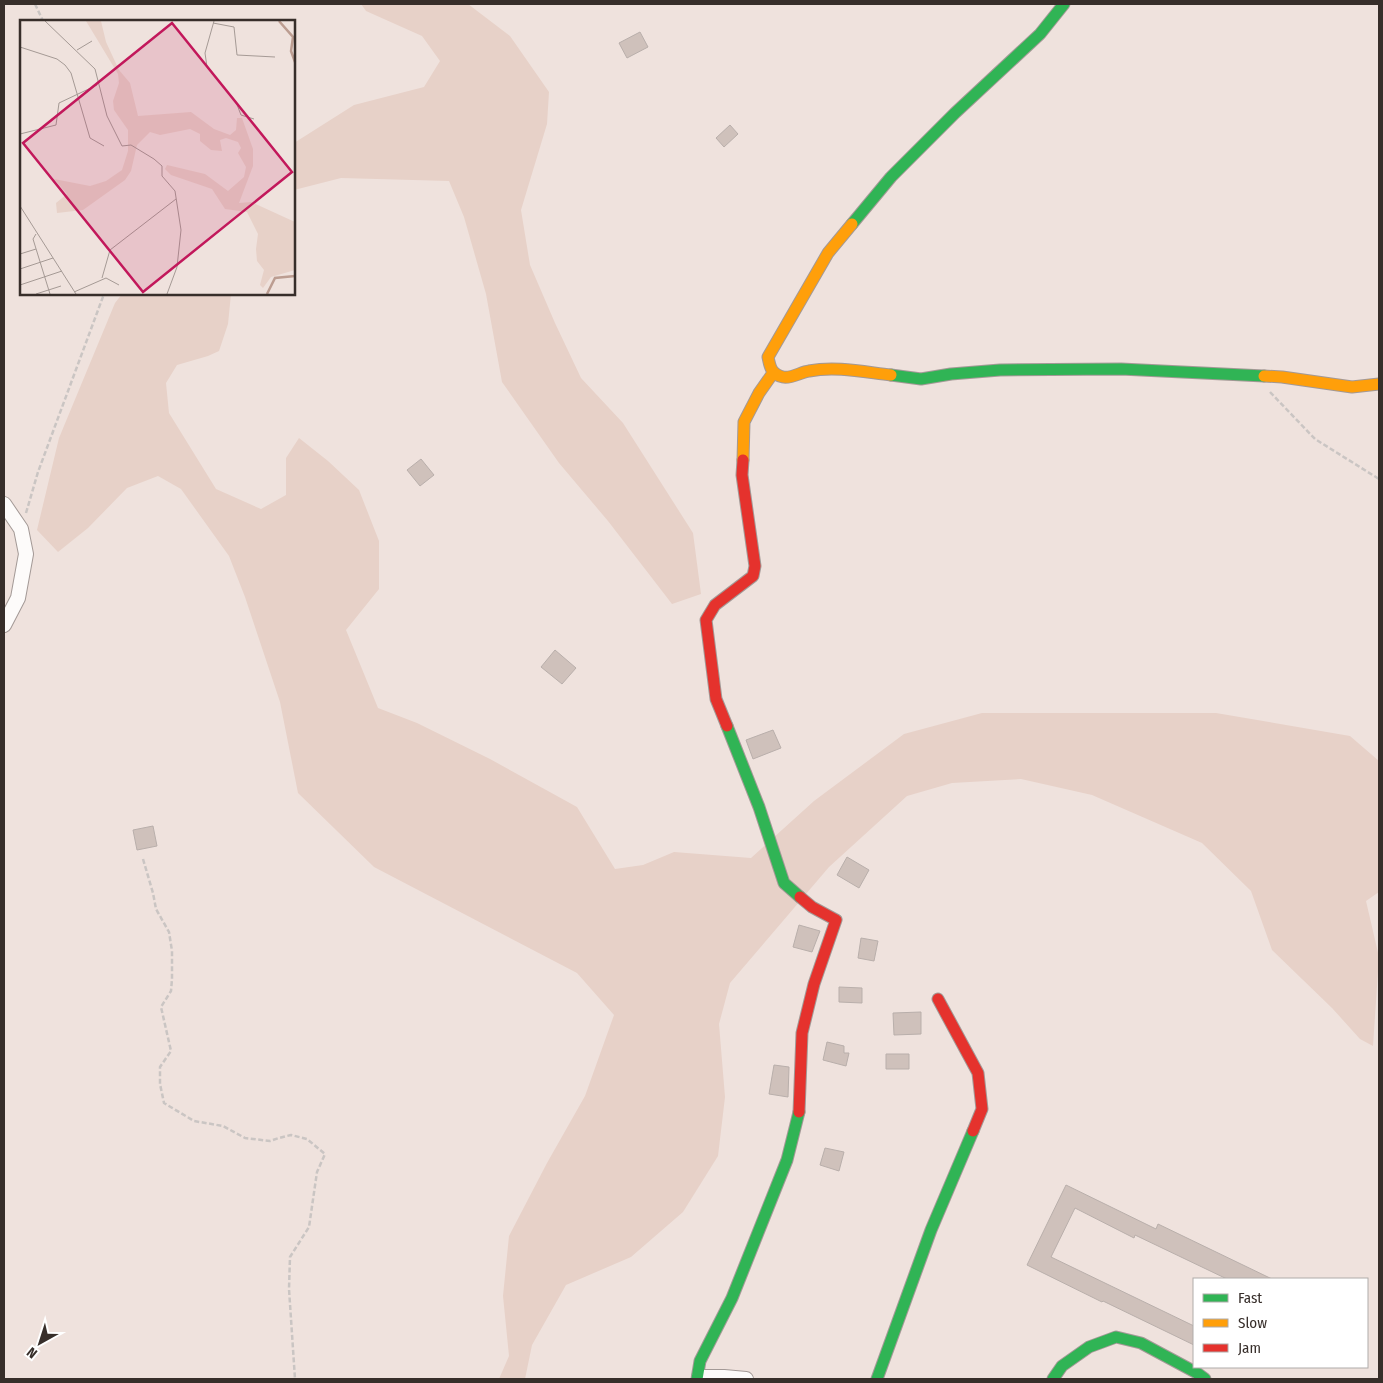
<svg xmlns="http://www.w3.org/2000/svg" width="1383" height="1383" viewBox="0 0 1383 1383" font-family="'Fira Sans Condensed',sans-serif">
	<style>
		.green { fill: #e7d1c8 }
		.building { fill: #cfc1bb; stroke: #b9afab }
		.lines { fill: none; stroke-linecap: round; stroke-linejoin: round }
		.street-casing { stroke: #a39996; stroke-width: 16 }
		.fast-casing { stroke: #a39996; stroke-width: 13 }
		.slow-casing { stroke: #a39996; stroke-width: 13 }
		.jam-casing { stroke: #a39996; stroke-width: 13 }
		.path { stroke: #cac5c3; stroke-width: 2.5; stroke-dasharray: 5 2.5; stroke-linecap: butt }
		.street { stroke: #fdfbfa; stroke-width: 14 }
		.fast { stroke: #30b455; stroke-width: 11 }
		.slow { stroke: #ff9f0a; stroke-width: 11 }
		.jam { stroke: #e5322d; stroke-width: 11 }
		.inset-river { fill: none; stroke: #bc9d91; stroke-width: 2.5 }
		.inset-road { fill: none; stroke: #a59a95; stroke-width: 1 }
		.view { fill: #c2185b; fill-opacity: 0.15; stroke: #c2185b; stroke-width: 2.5 }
		.inset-edge { fill: none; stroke: #372e2a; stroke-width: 2.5 }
	</style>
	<rect width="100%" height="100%" fill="#efe2dd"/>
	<!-- green -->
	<path class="green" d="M361,4H468L510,36L549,92L547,124L521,210L530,265L555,323L581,378L623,423L693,533L701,594L672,604L608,521L559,463L502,382L486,294L464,217L449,181L341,178L294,190V143L354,105L424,87L440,61L422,36L366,11Z
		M122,294H231L228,324L219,351L208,356L177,365L166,383L169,413L216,489L261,509L286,495V458L299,438L328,461L359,490L379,541V589L346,630L378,708L417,723L490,759L577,807L615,869L643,865L674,852L751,858L814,801L904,734L982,713H1216L1350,736L1379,761V892L1366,901L1379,957L1373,1046L1360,1039L1332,1008L1272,950L1251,891L1202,843L1092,795L1021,779L952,783L907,796L829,867L730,983L719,1024L725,1097L718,1156L683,1212L631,1257L566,1285L532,1345L525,1379H499L509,1356L503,1296L509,1236L547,1163L585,1096L614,1015L577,973L374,867L298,793L280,702L245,597L229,556L181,489L158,476L127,488L88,528L58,552L37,530L59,438L115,303Z"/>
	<!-- building -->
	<path class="building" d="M640,32L648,47L627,58L619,43Z
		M730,125L738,134L724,147L716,138Z
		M421,459L434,475L420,486L407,470Z
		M555,650L576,668L562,684L541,667Z
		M773,730L781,748L753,759L746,740Z
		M153,826L157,846L137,850L133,830Z
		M847,857L869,870L859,888L837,875Z
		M799,925L820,931L812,952L793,947Z
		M861,938L878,941L874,961L858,958Z
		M839,987L862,988V1003L839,1002Z
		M921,1012V1034L894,1035L893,1013Z
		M827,1042L844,1046V1053H849L846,1066L823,1060Z
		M886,1054H909V1069H886Z
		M774,1065L789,1067L788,1097L769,1094Z
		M825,1148L844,1152L839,1171L820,1165Z
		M1066,1185L1156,1229L1158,1224L1272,1279H1227L1135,1235L1134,1238L1075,1208L1051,1257L1194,1326V1345L1103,1301L1102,1302L1027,1265Z"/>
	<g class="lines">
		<!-- street casing -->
		<g class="street-casing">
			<path id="street" d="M4,504L21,529L26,554L18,598L4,625
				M699,1377H724L746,1379"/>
		</g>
		<!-- fast casing -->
		<g class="fast-casing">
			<path id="fast" d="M852,224L891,177L955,113L1040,34L1064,4
				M891,375L921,379L951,374L1000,370L1121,369L1264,376
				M727,726L759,807L784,883L800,897
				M697,1379L700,1361L732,1298L787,1160L799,1112
				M877,1379L931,1230L973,1131
				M1053,1379L1062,1366L1089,1347L1116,1337L1141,1343L1197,1373L1205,1379"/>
		</g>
		<!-- slow casing -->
		<g class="slow-casing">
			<path id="slow" d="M852,224L828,253L768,357C770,367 771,374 783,377C791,379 801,372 809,371C836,366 864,372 891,375
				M1264,376L1282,377L1352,387L1379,384
				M743,460L744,422L759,393L773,373"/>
		</g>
		<!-- jam casing -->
		<g class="jam-casing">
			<path id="jam" d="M727,726L716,699L706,620L715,605L753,576L755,566L742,475L743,460
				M938,999L978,1073L982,1109L973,1131
				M799,1112L802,1033L814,984L836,920L812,907L800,897"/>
		</g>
		<!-- path -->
		<path class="path" d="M35,4L43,21
			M1270,392L1315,439L1379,479
			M26,513L38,472L104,294
			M143,859L153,893L156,909L169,932L172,951V979L171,991L161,1007L171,1051L160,1067V1084L164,1103L194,1121L223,1126L245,1138L270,1141L279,1138L291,1135L307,1139L325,1154L317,1172L309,1227L290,1257L289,1289L295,1379"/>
		<!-- street -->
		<use href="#street" class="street"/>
		<!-- fast -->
		<use href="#fast" class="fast"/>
		<!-- slow -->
		<use href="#slow" class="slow"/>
		<!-- jam -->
		<use href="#jam" class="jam"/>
	</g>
	<!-- overview -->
	<g transform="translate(20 20)">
		<rect width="275" height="275" fill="#efe2dd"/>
		<path d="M66,1H81L86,22L99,50L110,63L118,96L171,92L194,109L210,115L216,110L217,98H222L233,129V146L219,183L231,182L275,202V250L251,257L243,268L240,265L244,250L237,241L236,229L238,214L227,192L205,189L192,169L151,155L145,149L147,145L185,154L208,171L224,157L226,147L218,133L221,128L218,122L206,118L200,120L202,131L191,130L180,121V114L170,109L140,115L130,112L117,125L111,151L105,160L63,190L37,193L36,183L47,174L34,159L70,166L86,161L102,150L108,131V110L94,90L93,81L99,63L98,54Z" fill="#e7d1c8"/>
		<path class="inset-river" d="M259,1L273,17L271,31L275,42M247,274L255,258L275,256"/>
		<path class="inset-road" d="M25,1L75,49L87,96L102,126L111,125L134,139L142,146V156L155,171L161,210L157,247L147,274M194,1L185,33L187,47L216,82L221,95L234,99M193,3L214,7L217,35L255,37M0,27L37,39L45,45L51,53L70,118L84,126M57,30L72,21M0,114L36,105L39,83L77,65M0,186L56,274M16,214L13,219L30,274M0,234L16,229M0,249L33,238M82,258L90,230L156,179M0,265L42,251M54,272L86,258L99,265M16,274L41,266"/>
		<path class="view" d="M152,3L272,152L123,272L3,123Z"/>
		<rect width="275" height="275" class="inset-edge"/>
	</g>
	<!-- border -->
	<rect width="1383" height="1383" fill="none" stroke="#372e2a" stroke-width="10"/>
	<!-- legend -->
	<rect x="1193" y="1278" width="175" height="90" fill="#ffffff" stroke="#afabaa"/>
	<rect x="1203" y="1294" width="25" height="8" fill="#30b455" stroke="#afabaa"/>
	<text x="1238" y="1303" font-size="15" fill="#372e2a">Fast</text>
	<rect x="1203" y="1319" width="25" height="8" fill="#ff9f0a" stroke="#afabaa"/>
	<text x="1238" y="1328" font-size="15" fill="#372e2a">Slow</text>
	<rect x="1203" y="1344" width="25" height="8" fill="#e5322d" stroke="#afabaa"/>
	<text x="1238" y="1353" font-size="15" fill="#372e2a">Jam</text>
	<!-- north arrow -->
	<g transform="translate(40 1343) rotate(219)" stroke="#ffffff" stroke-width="4" paint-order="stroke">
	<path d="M0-4L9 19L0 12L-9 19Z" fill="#372e2a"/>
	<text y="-8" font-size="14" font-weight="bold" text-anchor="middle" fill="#372e2a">N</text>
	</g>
</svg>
